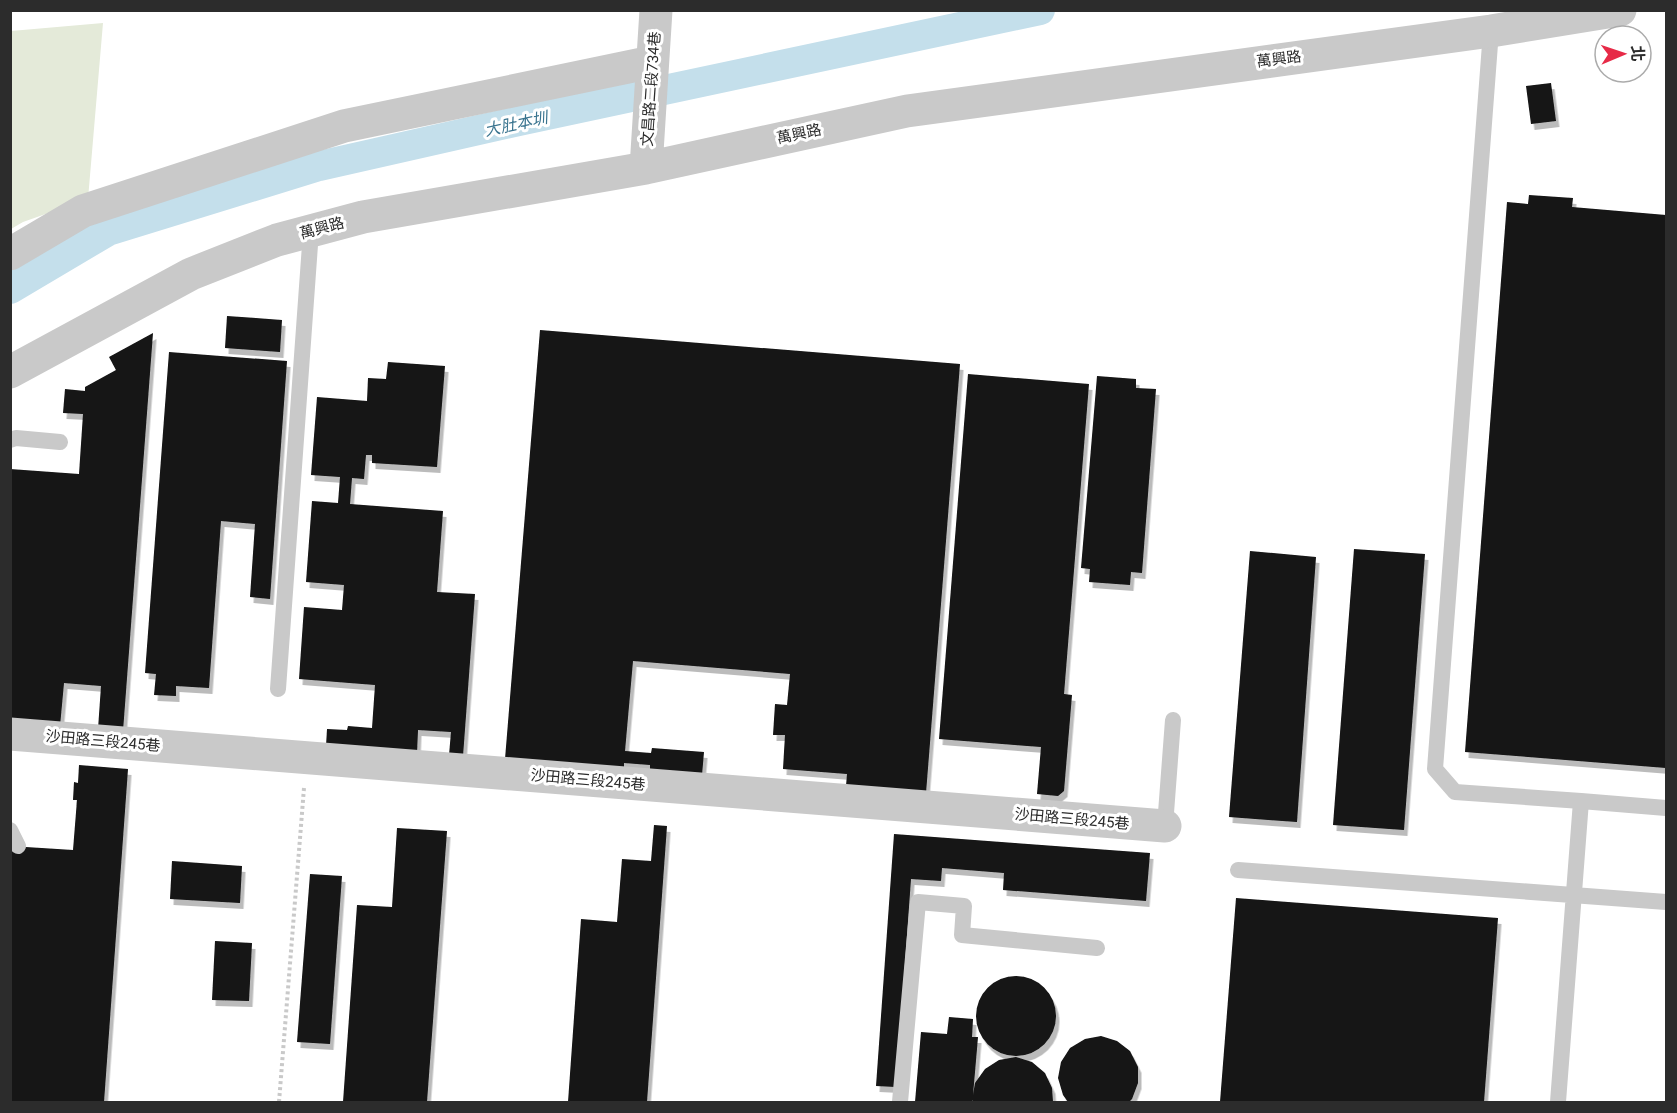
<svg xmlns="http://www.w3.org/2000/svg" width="1677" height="1113" viewBox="0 0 1677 1113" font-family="Roboto,'Noto Sans TC',sans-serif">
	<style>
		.green { fill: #e4ead9 }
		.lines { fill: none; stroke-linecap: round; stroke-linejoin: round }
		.canal { stroke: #c4dfeb; stroke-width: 30 }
		.building { fill: #131313; filter: url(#shadow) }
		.path { stroke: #c9c9c9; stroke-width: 4; stroke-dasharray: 3 3; stroke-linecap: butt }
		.service { stroke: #c9c9c9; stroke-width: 16 }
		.minor { stroke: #c9c9c9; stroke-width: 33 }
		.labels { text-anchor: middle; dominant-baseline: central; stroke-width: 6; stroke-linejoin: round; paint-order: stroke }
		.street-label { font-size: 15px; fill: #2c2c2c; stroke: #fff }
		.water-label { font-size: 16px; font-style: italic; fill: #3a748f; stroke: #fff }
	</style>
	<defs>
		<filter id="shadow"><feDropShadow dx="3.5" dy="6" stdDeviation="0" flood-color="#0004"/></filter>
	</defs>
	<rect width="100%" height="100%" fill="#fff"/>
	<!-- green -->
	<path class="green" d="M103,23L88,199L23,222L11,229V31Z"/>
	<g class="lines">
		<!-- canal -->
		<path class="canal" d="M10,289L108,231L319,166L523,120L1040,10"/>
	</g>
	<!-- building -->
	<path class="building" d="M1551,83L1556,121L1531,124L1526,86Z
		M1529,195L1573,198L1572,207L1666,215V768L1465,752L1507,202L1528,204Z
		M227,316L282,320L280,352L225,348Z
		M540,330L960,364L926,793L846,786L847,774L783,769L785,735H773L775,704L787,705L790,674L633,661L625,751L651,753L652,748L704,752L702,775L650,771V765L624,763V769L505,759Z
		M153,333L123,731L98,729L101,686L64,683L60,726L10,723V469L79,474L83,414L63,413L65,389L85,391V387L116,370L109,357Z
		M169,352L287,361L270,599L250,597L255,524L221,521L209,688L176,686V696L154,695L156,674L145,673Z
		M388,362L445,366L437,467L372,463V455H366L364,479L352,478L350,504L443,511L437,592L475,594L463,756L449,755L451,732L418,730L417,753L326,746L327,729L347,730L348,726L372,728L375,685L299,679L304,607L342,610L344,585L306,582L312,501L338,503L340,477L311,475L317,397L367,401L368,378L386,379Z
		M968,374L1089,384L1064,694L1072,695L1064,791L1058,796L1037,794L1041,747L939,739Z
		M1097,376L1136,379V388L1156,389L1142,573L1131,572L1130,585L1089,582L1090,569L1081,568Z
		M1354,549L1425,554L1404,830L1333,825Z
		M1250,551L1316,557L1297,822L1229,817Z
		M79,765L128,769L104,1102H10V846L73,850L77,800H73L74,782L78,783Z
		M654,825L667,826L647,1102H568L581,919L617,922L622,859L651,861Z
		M397,828L447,831L427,1102H343L357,905L392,907Z
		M894,834L1150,853L1146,901L1003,890L1004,873L942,868L941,881L911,879L896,1087L876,1086Z
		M172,861L242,866L240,903L170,899Z
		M310,874L342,876L330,1044L297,1042Z
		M1236,898L1498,918L1484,1102H1220Z
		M215,941L252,943L249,1001L212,1000Z
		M976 1016a40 40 0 1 1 80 0a40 40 0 1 1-80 0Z
		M949,1017L973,1019L972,1037H978L973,1095L975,1083L985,1069L999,1060L1016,1057L1032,1062L1045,1073L1052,1088L1053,1102H973L972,1100V1102H915L921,1032L947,1034Z
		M1101,1036L1117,1041L1130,1051L1138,1067V1083L1132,1099L1129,1102H1068L1063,1095L1058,1078L1061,1062L1070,1048L1085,1039Z"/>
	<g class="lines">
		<!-- path -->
		<path class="path" d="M279,1102L304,788"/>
		<!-- service -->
		<path class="service" d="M1491,31L1435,769L1455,792L1581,801L1558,1102
			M10,440L16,438L60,442
			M278,689L311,231
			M1581,801L1666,808
			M1165,826L1173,720
			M10,830L18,846
			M1238,870L1666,902
			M900,1102L918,902L964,906L962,935L1097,948"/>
		<!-- minor -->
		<path class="minor" d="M646,168L656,10
			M10,254L83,211L344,126L652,62
			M10,372L191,274L277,240L363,217L646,168L907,111L1491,31L1620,10
			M10,734L1165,826"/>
	</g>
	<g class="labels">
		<!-- street labels -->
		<g class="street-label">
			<text transform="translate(1279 59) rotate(-7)">萬興路</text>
			<text transform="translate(651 89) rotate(-86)">文昌路二段734巷</text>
			<text transform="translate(799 134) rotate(-12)">萬興路</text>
			<text transform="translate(322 228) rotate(-15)">萬興路</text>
			<text transform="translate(103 741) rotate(5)">沙田路三段245巷</text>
			<text transform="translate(588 780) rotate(5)">沙田路三段245巷</text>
			<text transform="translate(1072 819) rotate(5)">沙田路三段245巷</text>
		</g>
		<!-- water labels -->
		<g class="water-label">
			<text transform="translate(516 124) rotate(-12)">大肚本圳</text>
		</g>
	</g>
	<!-- border -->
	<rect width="1677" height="1113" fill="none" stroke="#2c2c2c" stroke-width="24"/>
	<!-- north arrow -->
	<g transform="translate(1623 54) rotate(88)"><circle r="28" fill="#ffffff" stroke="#ababab" stroke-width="1.5"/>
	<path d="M0-4.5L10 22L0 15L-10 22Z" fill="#e72a47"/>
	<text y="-9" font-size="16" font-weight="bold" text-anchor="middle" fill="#2c2c2c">北</text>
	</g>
</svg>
